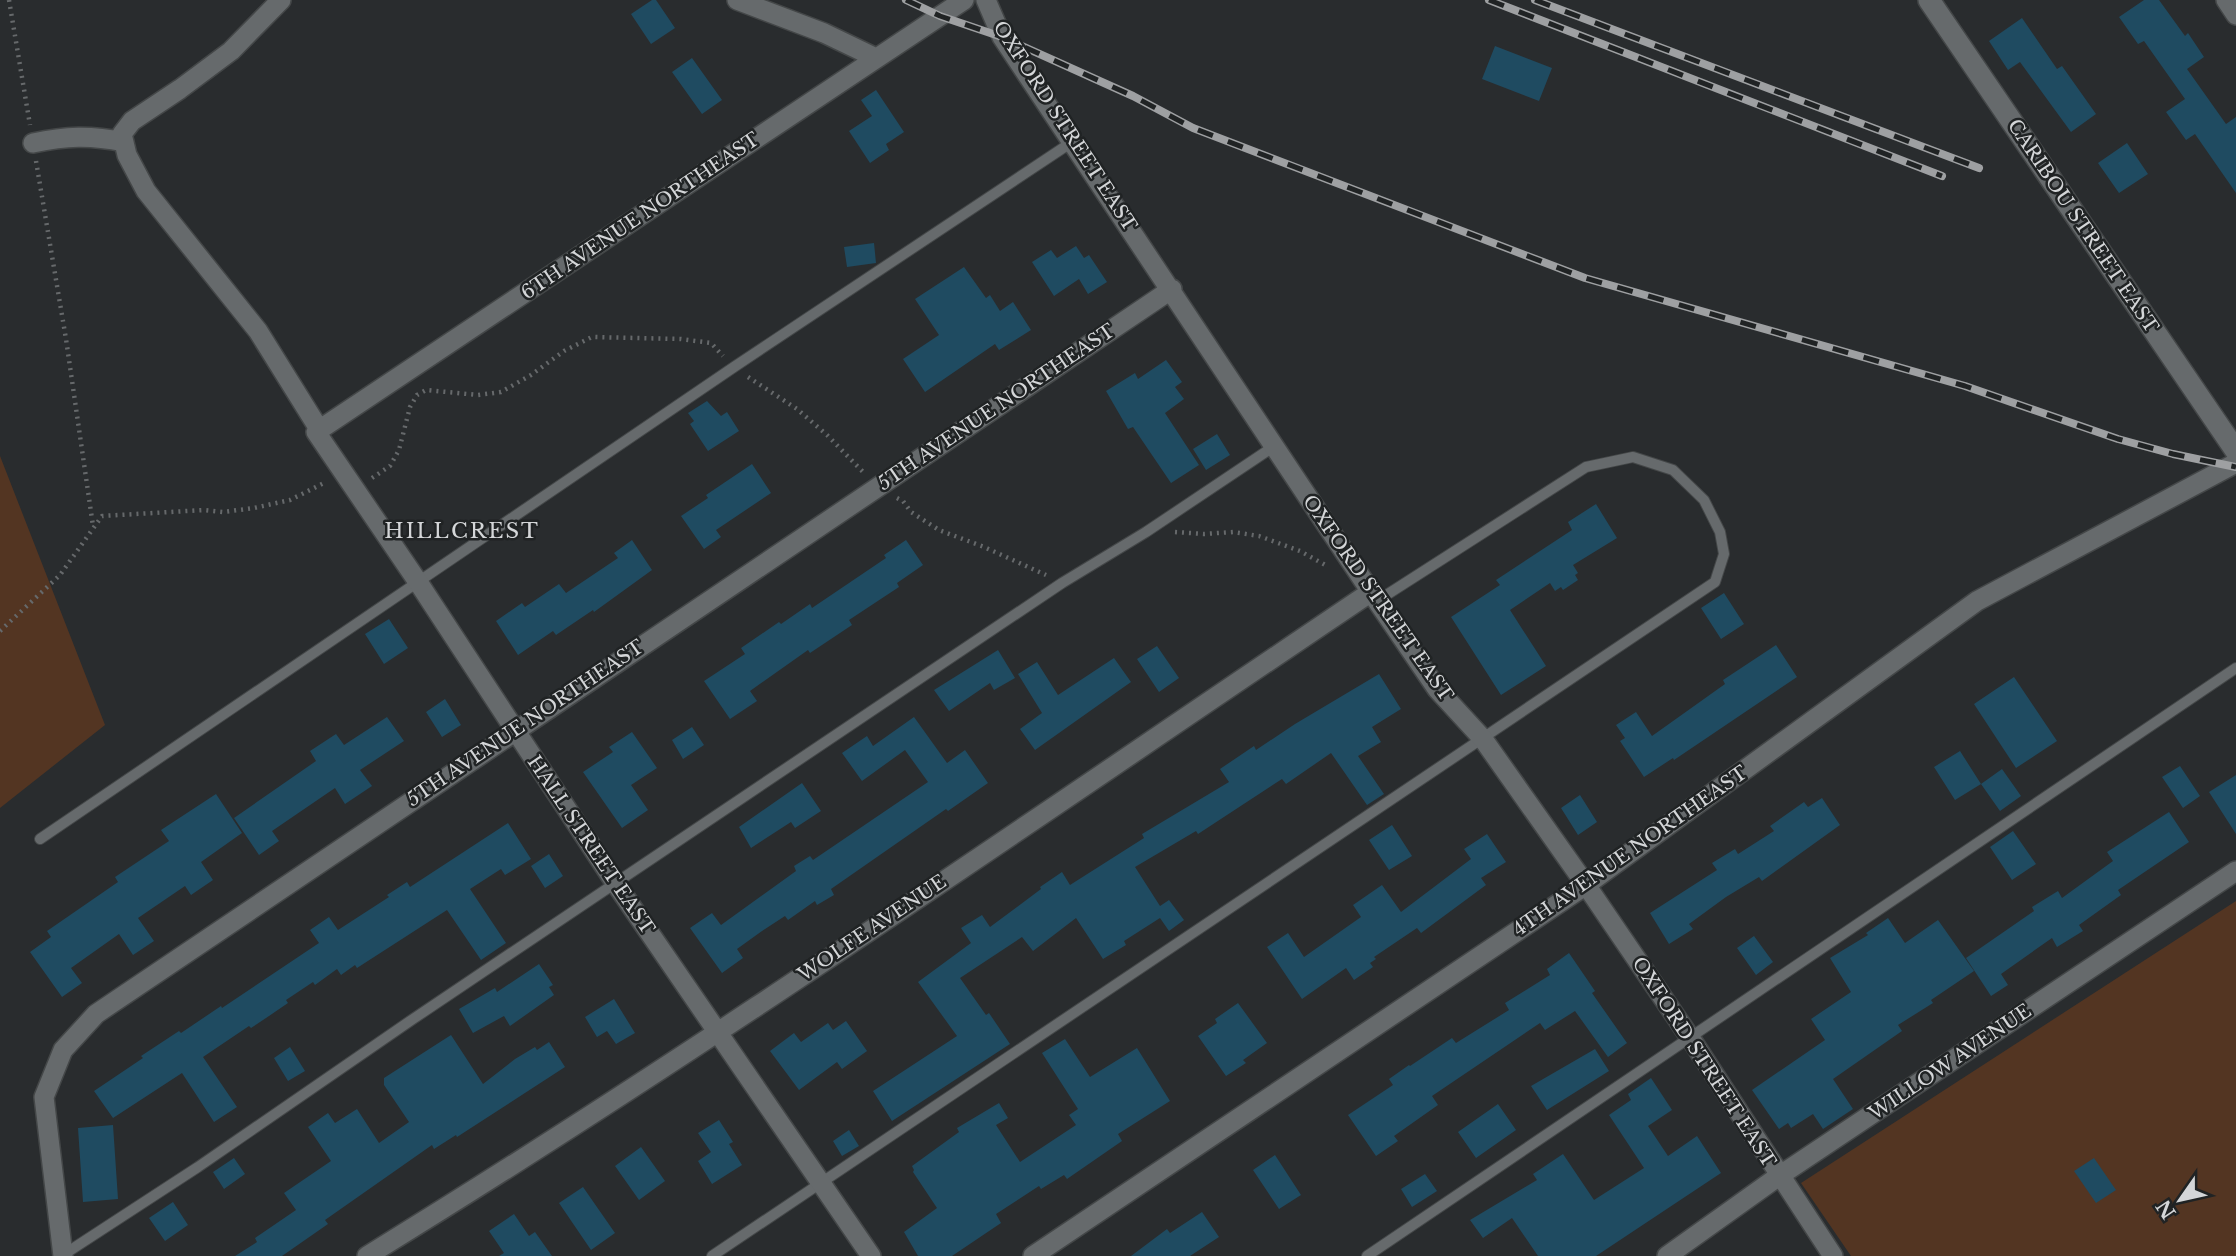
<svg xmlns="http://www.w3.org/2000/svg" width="2236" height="1256" viewBox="0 0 2236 1256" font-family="'Libre Baskerville',serif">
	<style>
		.green { fill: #533522 }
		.building { fill: #1f4b61 }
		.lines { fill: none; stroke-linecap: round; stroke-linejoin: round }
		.service-casing { stroke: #444748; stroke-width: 12 }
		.minor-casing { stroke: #444748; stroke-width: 22 }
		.tertiary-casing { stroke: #444748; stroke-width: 24 }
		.path { stroke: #66696b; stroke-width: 4.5; stroke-dasharray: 2 5; stroke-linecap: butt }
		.service { stroke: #666a6c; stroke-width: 10 }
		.minor { stroke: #666a6c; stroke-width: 19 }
		.tertiary { stroke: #666a6c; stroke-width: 21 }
		.rail-casing { stroke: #9ea0a2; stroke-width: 8 }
		.rail { stroke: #202324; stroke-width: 5; stroke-dasharray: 16; stroke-linecap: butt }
		.labels { text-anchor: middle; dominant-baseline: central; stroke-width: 5; stroke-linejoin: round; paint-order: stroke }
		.street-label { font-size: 19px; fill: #d4d6d8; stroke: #202324 }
		.neighbourhood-label { font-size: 21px; letter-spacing: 2px; fill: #d4d6d8; stroke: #202324 }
	</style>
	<rect width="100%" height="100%" fill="#292c2e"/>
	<!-- green -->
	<path class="green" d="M0,456L105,725L0,808Z
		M2236,901V1256H1851L1801,1183Z"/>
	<!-- building -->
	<path class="building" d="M652,0H656L675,28L651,44L631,14Z
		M2144,0H2159L2185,36L2188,33L2204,57L2187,69L2226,124L2236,117V193L2195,134L2186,140L2166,112L2185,99L2144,41L2138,44L2119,17Z
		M2022,18L2057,69L2062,66L2096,114L2071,132L2020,62L2008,70L1989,41Z
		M1495,46L1552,68L1539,101L1482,79Z
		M692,58L722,100L702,114L672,72Z
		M876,90L904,132L886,144L889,150L870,163L849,131L872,116L861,100Z
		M2127,143L2148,174L2119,193L2098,163Z
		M874,243L876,263L847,267L844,247Z
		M1076,246L1084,258L1089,255L1107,282L1088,294L1079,279L1054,296L1032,262L1051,250L1057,258Z
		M964,267L986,298L990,295L1000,311L1013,302L1031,330L999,350L995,344L925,392L903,359L939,335L915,299Z
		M1166,360L1182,382L1175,387L1184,399L1165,413L1199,465L1171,483L1133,427L1128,429L1106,391L1135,373L1138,379Z
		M707,401L721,416L727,412L739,431L708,451L690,424L694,421L688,413Z
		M1217,434L1230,455L1206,470L1193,449Z
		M752,464L771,493L716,530L721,537L704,549L681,516L708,498L706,495Z
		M1596,504L1617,538L1573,565L1578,573L1575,575L1578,580L1563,590L1561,587L1555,591L1550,583L1510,610L1546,666L1501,695L1451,617L1500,585L1496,580L1572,530L1568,522Z
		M632,540L652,570L594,612L593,610L556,635L553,631L518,655L496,621L522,603L525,607L559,584L566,593L618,558L614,553Z
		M906,540L923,565L897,583L899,587L849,620L852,625L810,653L808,650L750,691L757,701L730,719L704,681L745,654L741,648L779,622L781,624L810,604L812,608L886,558L884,555Z
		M1724,593L1744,624L1721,639L1701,608Z
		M389,619L408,648L384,664L365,634Z
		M1776,645L1797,677L1674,760L1673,758L1644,777L1620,741L1625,738L1616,725L1636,712L1652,736L1725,684L1723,680Z
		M1157,646L1179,678L1159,692L1137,659Z
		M998,650L1015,678L994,690L990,683L949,711L934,690Z
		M1114,658L1131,682L1035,750L1020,729L1042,713L1018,674L1037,662L1058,695Z
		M1379,674L1401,709L1372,727L1381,742L1358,756L1384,794L1367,805L1331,753L1286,784L1282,779L1198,834L1196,831L1135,867L1160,906L1169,900L1184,920L1169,931L1160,918L1124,941L1126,945L1103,959L1076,918L1033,951L1022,937L960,978L986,1015L989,1013L1010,1044L892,1121L873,1091L957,1036L918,982L971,943L961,928L982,915L990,927L1041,889L1040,887L1062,872L1070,885L1144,838L1142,834L1229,782L1220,769L1254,746L1256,750L1295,724Z
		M2014,677L2057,741L2016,768L1974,704Z
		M445,699L461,725L442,737L426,712Z
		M387,717L404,741L360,770L372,786L345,804L335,788L272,831L279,841L259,855L234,818L316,761L310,751L336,734L344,745Z
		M914,717L947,763L965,750L988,783L948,811L946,809L831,889L834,895L817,905L815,901L788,920L785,916L762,931L737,949L743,958L722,973L690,928L712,913L721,925L796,871L794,866L810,856L813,860L928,782L905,750L862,781L842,753L867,736L873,746Z
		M692,727L704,745L683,759L672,740Z
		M632,732L657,768L631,785L648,810L622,828L583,772L613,752L609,747Z
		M1960,751L1981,784L1955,800L1934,767Z
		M2180,766L2200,796L2183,808L2162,777Z
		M2002,769L2021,796L2000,811L1981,784Z
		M2236,775V834L2209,792Z
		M802,783L821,811L795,828L791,822L751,848L739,827Z
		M216,794L242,833L201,862L213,880L191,895L185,886L138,918L154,941L133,955L119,934L71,968L82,983L62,997L30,952L51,937L47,931L118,882L115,877L169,841L161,830Z
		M1580,795L1597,822L1578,835L1561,808Z
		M1822,798L1840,825L1762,881L1759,877L1726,897L1689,924L1693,929L1669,944L1650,913L1717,870L1712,863L1735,849L1738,854L1774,831L1770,826L1804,802L1808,807Z
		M2169,812L2189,842L2118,890L2121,895L2079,925L2083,931L2057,947L2052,938L2001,974L2008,985L1991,996L1966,958L2034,911L2032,907L2058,891L2062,898L2113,861L2107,852Z
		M508,823L531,859L505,875L501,869L470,889L506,943L481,960L447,910L357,968L355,965L341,975L337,969L315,985L313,982L286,1000L288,1003L269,1016L251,1028L249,1026L203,1057L237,1107L214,1122L182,1073L113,1118L94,1091L143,1058L141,1056L179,1031L181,1033L221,1006L222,1008L319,943L310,930L329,917L338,930L389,897L387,895L407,882L410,887Z
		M1392,825L1412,856L1389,870L1369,840Z
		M2013,831L2036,864L2012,880L1990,847Z
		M1487,834L1506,862L1481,878L1486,885L1421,933L1417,928L1374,957L1376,959L1370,963L1373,967L1354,980L1346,968L1302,999L1267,947L1288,933L1304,957L1361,917L1353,905L1382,885L1401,912L1471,859L1464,849Z
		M549,854L563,876L545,888L531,866Z
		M1888,918L1905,943L1938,920L1974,971L1931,1000L1933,1003L1898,1025L1902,1031L1833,1079L1853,1109L1823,1129L1813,1114L1791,1128L1788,1123L1779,1129L1752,1090L1825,1040L1811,1019L1851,992L1830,958L1868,935L1866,933Z
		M1754,936L1773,962L1756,975L1737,948Z
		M1569,953L1595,991L1592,993L1627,1043L1608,1057L1575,1011L1545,1030L1540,1023L1432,1096L1438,1105L1394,1136L1398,1141L1376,1156L1348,1115L1393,1085L1389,1079L1409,1065L1410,1066L1452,1038L1456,1043L1509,1010L1505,1003L1550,975L1547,969Z
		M539,964L553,985L549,987L554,995L510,1026L504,1016L473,1033L459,1009L495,988L497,992Z
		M614,999L635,1033L616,1044L607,1031L597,1037L585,1017Z
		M1238,1003L1267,1043L1243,1060L1246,1063L1226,1076L1198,1036L1217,1023L1215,1019Z
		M846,1021L867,1051L842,1069L837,1062L799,1090L770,1051L794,1033L801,1042L828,1023L833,1030Z
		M451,1035L483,1084L515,1059L535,1047L537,1050L549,1042L565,1067L457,1137L456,1135L434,1149L432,1145L325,1220L328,1224L282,1256H235L257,1242L255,1238L296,1210L284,1193L331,1161L308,1127L328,1113L335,1123L357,1109L379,1143L409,1122L384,1085V1078Z
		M1065,1039L1090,1077L1137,1048L1170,1101L1118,1134L1122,1141L1067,1179L1064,1175L1041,1189L1039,1186L996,1214L1001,1223L952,1256H918L904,1232L937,1208L913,1172L914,1170L912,1166L959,1132L957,1128L999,1103L1008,1118L996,1125L1020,1162L1076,1125L1069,1115L1078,1109L1042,1053Z
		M290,1047L305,1071L288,1081L274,1058Z
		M1595,1049L1609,1071L1547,1110L1531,1086Z
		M1651,1078L1672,1110L1648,1126L1668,1156L1697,1136L1721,1173L1596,1256H1538L1512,1218L1483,1238L1470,1220L1537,1180L1533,1174L1563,1154L1594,1200L1644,1168L1609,1115L1631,1100L1628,1094Z
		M1498,1104L1516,1130L1476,1158L1458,1132Z
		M719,1120L733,1142L729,1144L742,1165L712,1184L698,1161L711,1152L698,1133Z
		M113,1125L118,1199L83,1202L78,1128Z
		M849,1130L859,1146L842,1156L833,1141Z
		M641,1147L665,1181L639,1200L615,1166Z
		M1275,1155L1301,1195L1279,1209L1253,1170Z
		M234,1158L245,1174L224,1189L213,1172Z
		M2094,1158L2116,1190L2096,1203L2074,1171Z
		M1425,1174L1437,1191L1412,1207L1401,1189Z
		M583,1187L615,1233L591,1250L559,1203Z
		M173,1202L188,1225L165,1241L149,1218Z
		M1202,1212L1219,1237L1190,1256H1131L1167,1229L1170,1233Z
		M514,1214L529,1236L535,1232L552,1256H499L504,1253L489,1231Z"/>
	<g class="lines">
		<!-- service casing -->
		<g class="service-casing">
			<path id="service" d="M40,839L734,367L1072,142
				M63,1255L198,1167L413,1019L1062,583L1146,532L1273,447
				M712,1256L1715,582L1724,554L1720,532L1704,500L1673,470L1633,457L1586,467L1377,601
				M1367,1256L2236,668"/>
		</g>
		<!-- minor casing -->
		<g class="minor-casing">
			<path id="minor" d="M281,0L231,51L180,89L132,121L122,134L127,155L146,191L258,331L319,429
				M737,0L824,33L876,58
				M986,0L1002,37L1377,601L1437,689L1483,739L1586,885L1691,1039L1833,1256
				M2226,0L2236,15
				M33,143C66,136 90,135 124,142
				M63,1256L44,1097L63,1050L96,1014L1172,289
				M367,1256C709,1046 1038,816 1371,592
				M871,1256L616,884L418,582L316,432L964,0
				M1033,1256L1586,885L1977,601L2236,463
				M1667,1256L1779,1176L2236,871"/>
		</g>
		<!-- tertiary casing -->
		<g class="tertiary-casing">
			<path id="tertiary" d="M1929,0L2236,451"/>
		</g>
		<!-- path -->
		<path class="path" d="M9,0L30,125
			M36,161L66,339L93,526
			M748,377L797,409L827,435L865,474
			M372,478L390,466L399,450L410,407L417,395L426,390L478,395L501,392L531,375L564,351L592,337L681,339L711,343L723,356
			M897,498L903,501L911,512L939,530L984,547L1046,575
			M1175,532L1204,534L1233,532L1259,536L1300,551L1327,566
			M0,631L60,575L102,516L204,510L223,512L254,508L290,500L326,482"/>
		<!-- service -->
		<use href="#service" class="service"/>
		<!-- minor -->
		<use href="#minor" class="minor"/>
		<!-- tertiary -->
		<use href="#tertiary" class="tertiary"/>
		<!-- rail casing -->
		<g class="rail-casing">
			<path id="rail" d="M906,0L940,16L1002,37L1133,96L1193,128L1585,278L1965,386L2118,439L2173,454L2236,467
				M1489,0L1942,176
				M1535,0L1979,168"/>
		</g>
		<!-- rail -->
		<use href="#rail" class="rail"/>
	</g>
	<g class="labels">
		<!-- street labels -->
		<g class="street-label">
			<text transform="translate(1065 126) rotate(57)">OXFORD STREET EAST</text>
			<text transform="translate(640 216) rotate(-34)">6TH AVENUE NORTHEAST</text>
			<text transform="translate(2083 226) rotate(56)">CARIBOU STREET EAST</text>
			<text transform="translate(996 407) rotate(-34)">5TH AVENUE NORTHEAST</text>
			<text transform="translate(1378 598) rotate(55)">OXFORD STREET EAST</text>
			<text transform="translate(525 723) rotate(-34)">5TH AVENUE NORTHEAST</text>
			<text transform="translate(591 845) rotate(56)">HALL STREET EAST</text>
			<text transform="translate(1630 851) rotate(-35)">4TH AVENUE NORTHEAST</text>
			<text transform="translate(872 928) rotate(-34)">WOLFE AVENUE</text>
			<text transform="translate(1704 1062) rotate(57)">OXFORD STREET EAST</text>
			<text transform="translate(1950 1062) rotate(-34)">WILLOW AVENUE</text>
		</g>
		<!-- neighbourhood labels -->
		<g class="neighbourhood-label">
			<text x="462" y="531">HILLCREST</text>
		</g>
	</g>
	<!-- north arrow -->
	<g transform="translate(2180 1200) rotate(236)" stroke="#202324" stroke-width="5" paint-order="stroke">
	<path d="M0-5L12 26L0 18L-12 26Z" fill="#d4d6d8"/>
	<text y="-10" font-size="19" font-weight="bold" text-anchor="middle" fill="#d4d6d8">N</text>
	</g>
</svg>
